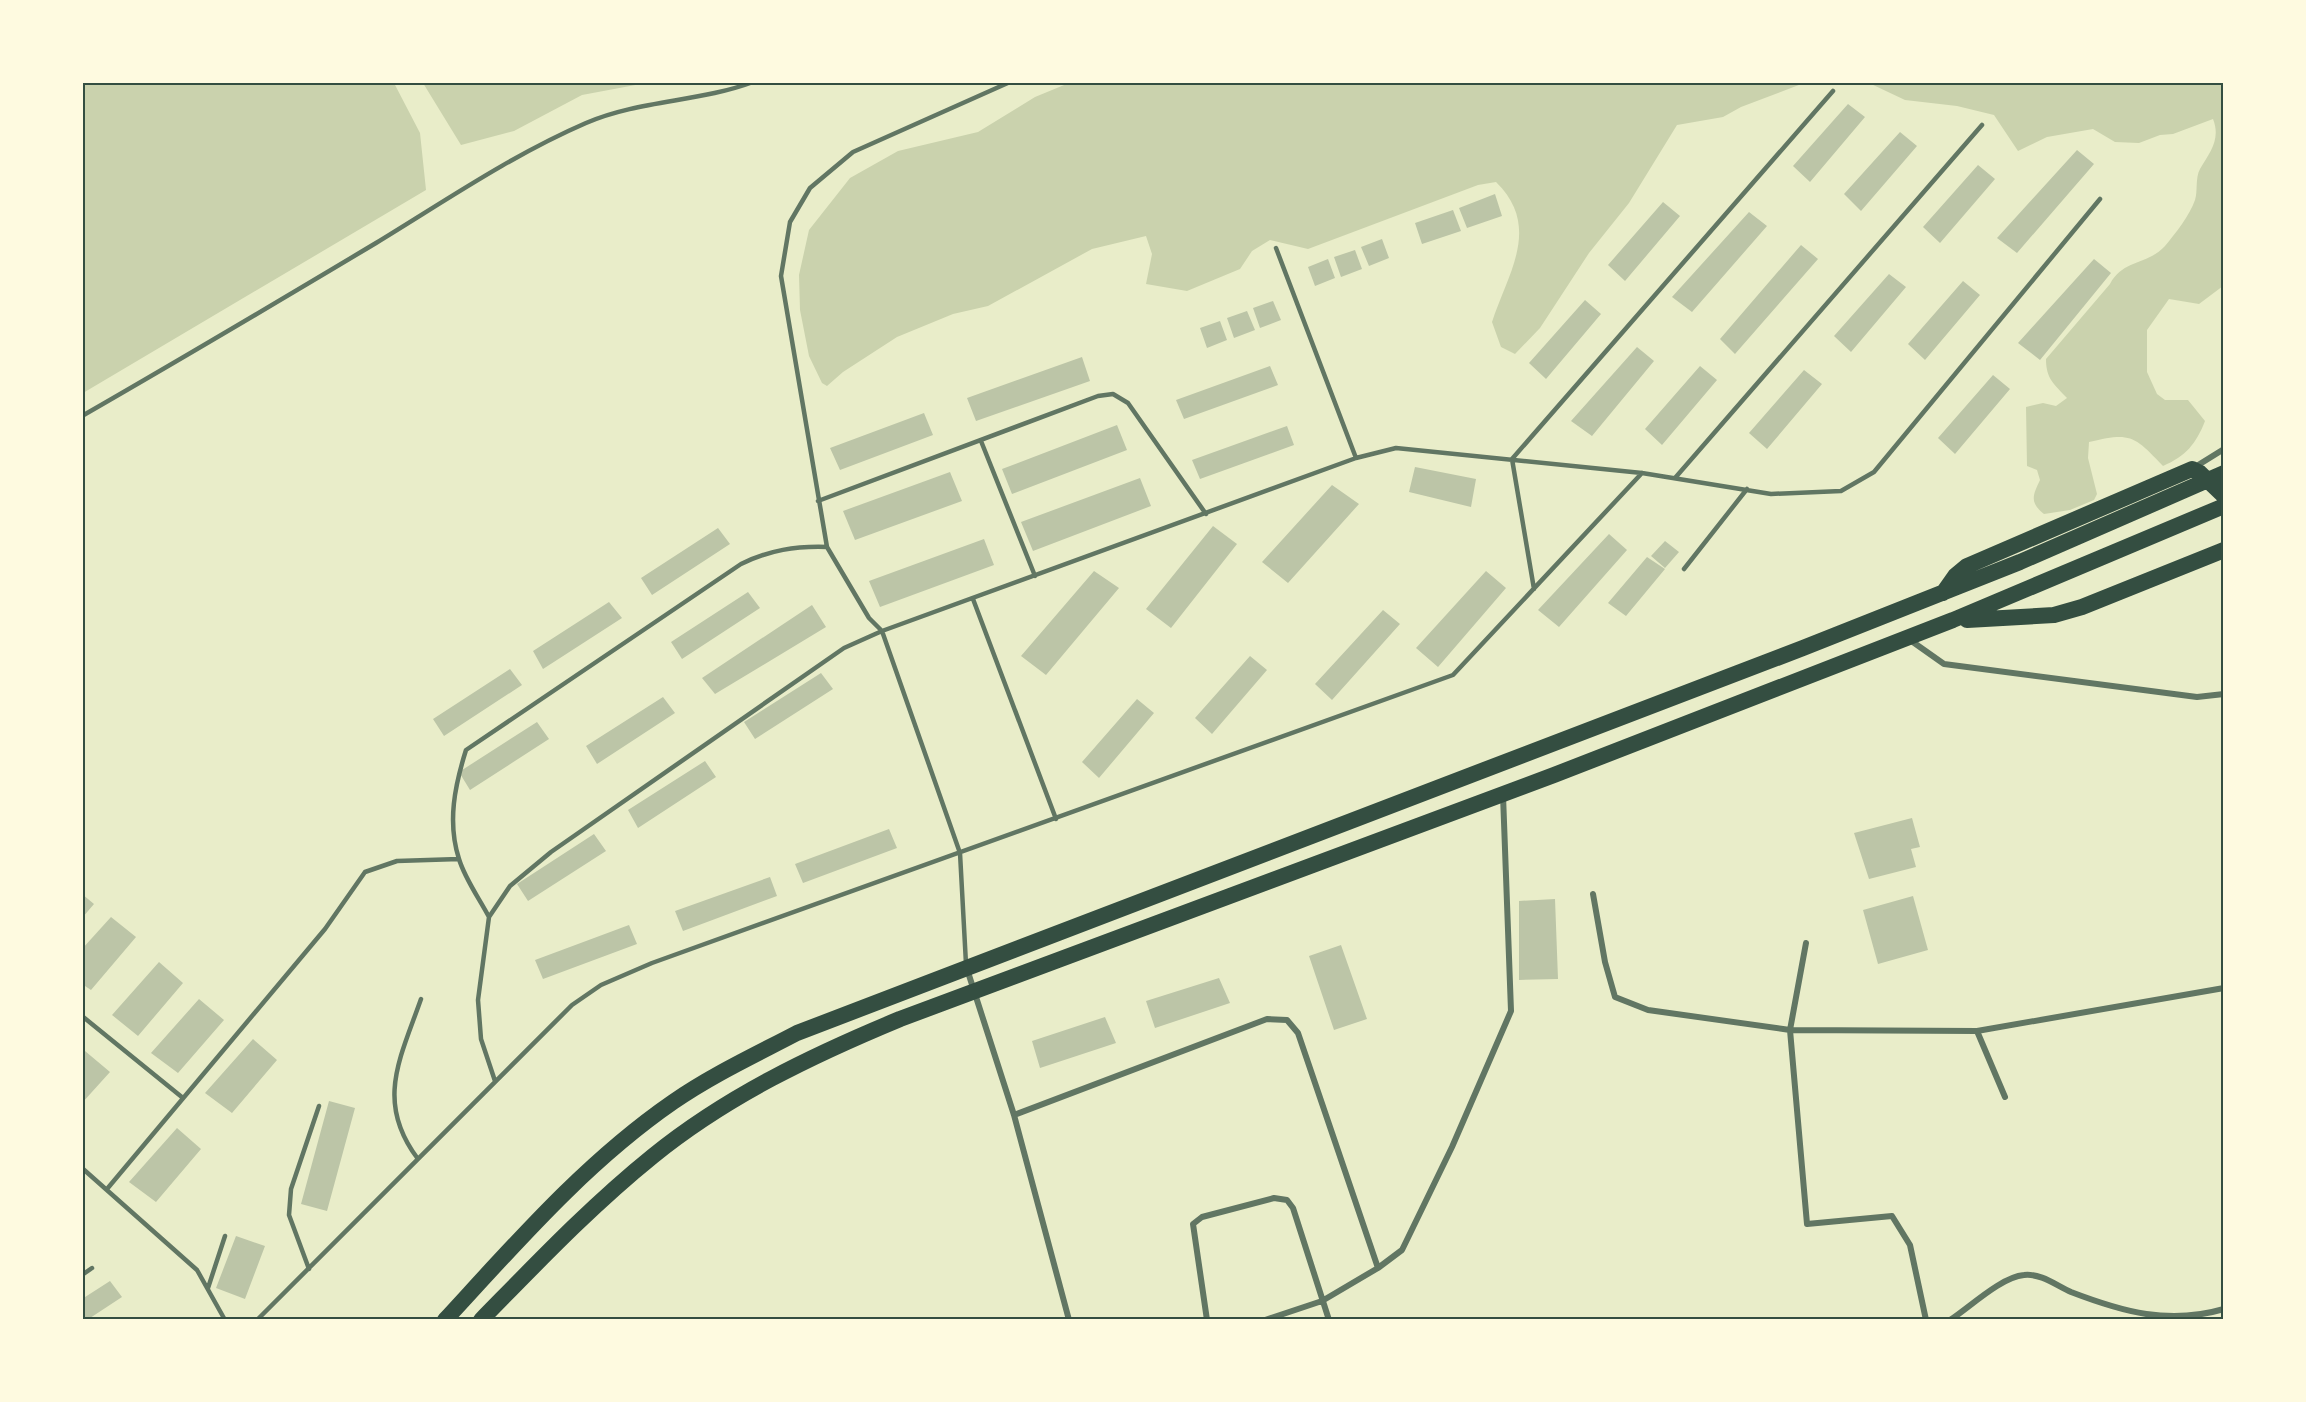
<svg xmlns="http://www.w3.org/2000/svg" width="2306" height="1402" viewBox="0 0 2306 1402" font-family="'Golos Text',sans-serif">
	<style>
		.green { fill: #cad2ad }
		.building { fill: #bcc5a7 }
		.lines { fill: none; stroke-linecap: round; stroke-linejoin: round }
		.service { stroke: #617663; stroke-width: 4.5 }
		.minor { stroke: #617663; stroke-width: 6 }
		.trunk { stroke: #344e41; stroke-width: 16 }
		.neatline { fill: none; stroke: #344e41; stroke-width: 2 }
	</style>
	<rect width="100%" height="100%" fill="#e9edc9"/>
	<!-- green -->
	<path class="green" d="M82,83H394L420,133L426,190L83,393Z
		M423,83H646L582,95L514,131L461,145Z
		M1069,83V82L1804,83L1741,107L1723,117L1677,125L1629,203L1589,253L1540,328L1515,354L1501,347L1492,322C1508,273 1542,227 1496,182L1478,185L1308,249L1270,240L1252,251L1240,269L1187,291L1146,284L1152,254L1146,236L1092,249L988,306L953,314L897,337L843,372L827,386L822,383L809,356L800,310L799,275L809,230L850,178L898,151L978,132L1035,97Z
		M1869,83H2223V286L2199,304L2169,299L2147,330V372L2157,394L2165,400H2188L2205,421C2196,444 2186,456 2163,466C2134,435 2130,432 2089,442L2088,458L2097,494L2094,500L2070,510L2044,514C2029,502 2033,495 2040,480L2037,470L2027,466L2026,407L2043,403L2056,406L2067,398C2054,384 2046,379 2046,359L2110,284C2123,259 2148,265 2165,246C2175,234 2190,215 2195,200C2198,191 2195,178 2200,169C2210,152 2221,139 2213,119L2173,134L2160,135L2139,143L2115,142L2093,129L2047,137L2018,151L1994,115L1957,106L1905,100Z"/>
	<!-- building -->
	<path class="building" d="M1848,104L1865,117L1810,182L1793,166Z
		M1900,132L1917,146L1861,211L1844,194Z
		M2077,150L2094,164L2017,253L1997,238Z
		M1978,165L1995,179L1940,243L1923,227Z
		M1495,194L1502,216L1467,228L1459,208Z
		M1663,202L1680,216L1625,281L1608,265Z
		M1453,210L1461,231L1422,244L1415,223Z
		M1749,212L1767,226L1692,312L1672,297Z
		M1382,239L1389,258L1369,266L1361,247Z
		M1801,245L1818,259L1735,354L1720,339Z
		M1355,250L1362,269L1341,277L1334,257Z
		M1328,259L1335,278L1315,286L1308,267Z
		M2094,259L2111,273L2040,360L2018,343Z
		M1889,274L1906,287L1851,352L1834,336Z
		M1963,281L1980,295L1925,360L1908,344Z
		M1585,300L1601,314L1546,379L1529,363Z
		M1273,301L1281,320L1260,328L1253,308Z
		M1247,311L1255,330L1234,338L1227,318Z
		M1220,321L1227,340L1207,348L1200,328Z
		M1637,347L1654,361L1592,436L1571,421Z
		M1082,357L1090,381L976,421L967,398Z
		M1270,366L1278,385L1184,419L1176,400Z
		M1700,366L1717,380L1662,445L1645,429Z
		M1804,370L1822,384L1767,449L1749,433Z
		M1993,375L2010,389L1955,454L1938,438Z
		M924,413L933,435L840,470L830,448Z
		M1117,425L1127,450L1012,494L1002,469Z
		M1287,426L1294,445L1200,479L1192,460Z
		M1415,467L1476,479L1471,507L1409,492Z
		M950,472L962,501L855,540L843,511Z
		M1140,478L1151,506L1033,551L1021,522Z
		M1332,485L1359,504L1288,583L1262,562Z
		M1213,526L1237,544L1171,628L1146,609Z
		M718,528L730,544L652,595L641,578Z
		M1609,534L1627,550L1559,627L1538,610Z
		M984,539L994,565L880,607L869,581Z
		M1665,541L1679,552L1665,568L1651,556Z
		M1647,557L1665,569L1626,616L1608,603Z
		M1094,571L1119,588L1046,675L1021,656Z
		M1486,571L1506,588L1438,667L1416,648Z
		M748,592L760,608L682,659L671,642Z
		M609,602L622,618L543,669L533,651Z
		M812,605L826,627L715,694L702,678Z
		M1383,610L1400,624L1332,700L1315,684Z
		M1250,656L1267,670L1212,734L1195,718Z
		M510,669L522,685L444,736L433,719Z
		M821,673L833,689L755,739L744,722Z
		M663,697L675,713L597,764L586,746Z
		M1137,699L1154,713L1099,778L1082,762Z
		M537,722L549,739L470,790L459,772Z
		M705,761L716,777L638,828L628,810Z
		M1912,818L1920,847L1911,849L1916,867L1869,879L1854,833Z
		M889,829L897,848L803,883L795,864Z
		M594,834L606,851L528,901L517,884Z
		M770,877L777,896L683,931L675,911Z
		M82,894L94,904L82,918Z
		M1913,896L1928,950L1878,964L1863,910Z
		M1555,899L1558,979L1519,980V901Z
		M111,917L136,937L91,990L82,984V949Z
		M629,925L637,944L543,979L535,960Z
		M1341,945L1367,1019L1334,1030L1309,956Z
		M159,962L183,983L138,1036L112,1015Z
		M1219,978L1230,1003L1155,1028L1146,1001Z
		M199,999L224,1020L178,1073L151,1053Z
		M1105,1017L1116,1043L1040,1068L1032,1041Z
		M253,1039L277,1060L232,1113L205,1093Z
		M85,1051L110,1072L82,1103V1054Z
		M329,1101L355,1108L327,1211L301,1204Z
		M177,1128L201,1149L156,1202L129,1182Z
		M236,1236L265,1246L245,1299L216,1288Z
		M110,1281L122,1297L87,1320H82V1299Z"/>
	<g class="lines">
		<!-- service -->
		<path class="service" d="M1276,248L1356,458
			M82,416C181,359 279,301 376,243C445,201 512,155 586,123C639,100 700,102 753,82
			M981,441L1035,576
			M1675,478L1982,125
			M818,501L1098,396L1113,394L1128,403L1206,514
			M1684,569L1747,489
			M1534,589L1512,459L1833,91
			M973,599L1056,819
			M489,917C479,898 465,879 459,859C447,822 455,785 466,750L741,564C770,550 795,546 827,547
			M966,964L960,853L882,631L869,618L827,547L781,276L790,222L810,188L853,152L1010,82
			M82,1016L183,1098
			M495,1081L481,1039L478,1000L489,917L510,886L551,852L844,648L882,631L1356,458L1396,448L1642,473L1771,494L1841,491L1874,472L2100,199
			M418,1159C375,1102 400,1059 421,999
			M82,1168L197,1270L225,1320
			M107,1189L325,929L365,872L397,861L459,859
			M309,1269L289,1215L291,1189L319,1106
			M82,1275L92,1268
			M208,1288L225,1236
			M257,1320L572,1005L601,985L652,963L1453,675L1642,473"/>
		<!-- minor -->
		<path class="minor" d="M2195,467L2224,449
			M1910,640L1944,664L2197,697L2224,694
			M1593,894L1605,962L1615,997L1648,1010L1790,1030L1806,943
			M967,969L1014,1115L1069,1320
			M1977,1031L2224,988
			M1014,1115L1267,1019L1287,1020L1298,1033L1378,1268
			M1207,1320L1193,1224L1202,1217L1274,1198L1287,1200L1293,1208L1329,1320
			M1265,1320L1322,1301L1378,1268L1402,1250L1452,1147L1511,1011L1503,795
			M1926,1320L1910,1245L1892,1216L1807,1224L1790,1030L1977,1031L2005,1097
			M1950,1320C1970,1307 2001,1277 2024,1275C2041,1273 2057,1286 2071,1292C2123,1312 2169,1325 2224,1309"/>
		<!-- trunk -->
		<path class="trunk" d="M1943,593L1955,576L1967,566L2192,469L2200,473L2224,496
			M1967,620L2054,615L2082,607L2224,550
			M445,1320C516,1243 586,1162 673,1102C712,1075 755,1055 797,1033L1803,648L2020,562L2224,473
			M481,1320C537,1263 591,1206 653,1156C727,1096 813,1055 900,1019L1554,775L1953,620L2224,506"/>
	</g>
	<!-- border -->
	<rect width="2306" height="1402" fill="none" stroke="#fefae0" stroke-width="168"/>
	<rect x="84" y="84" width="2138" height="1234" class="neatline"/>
</svg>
